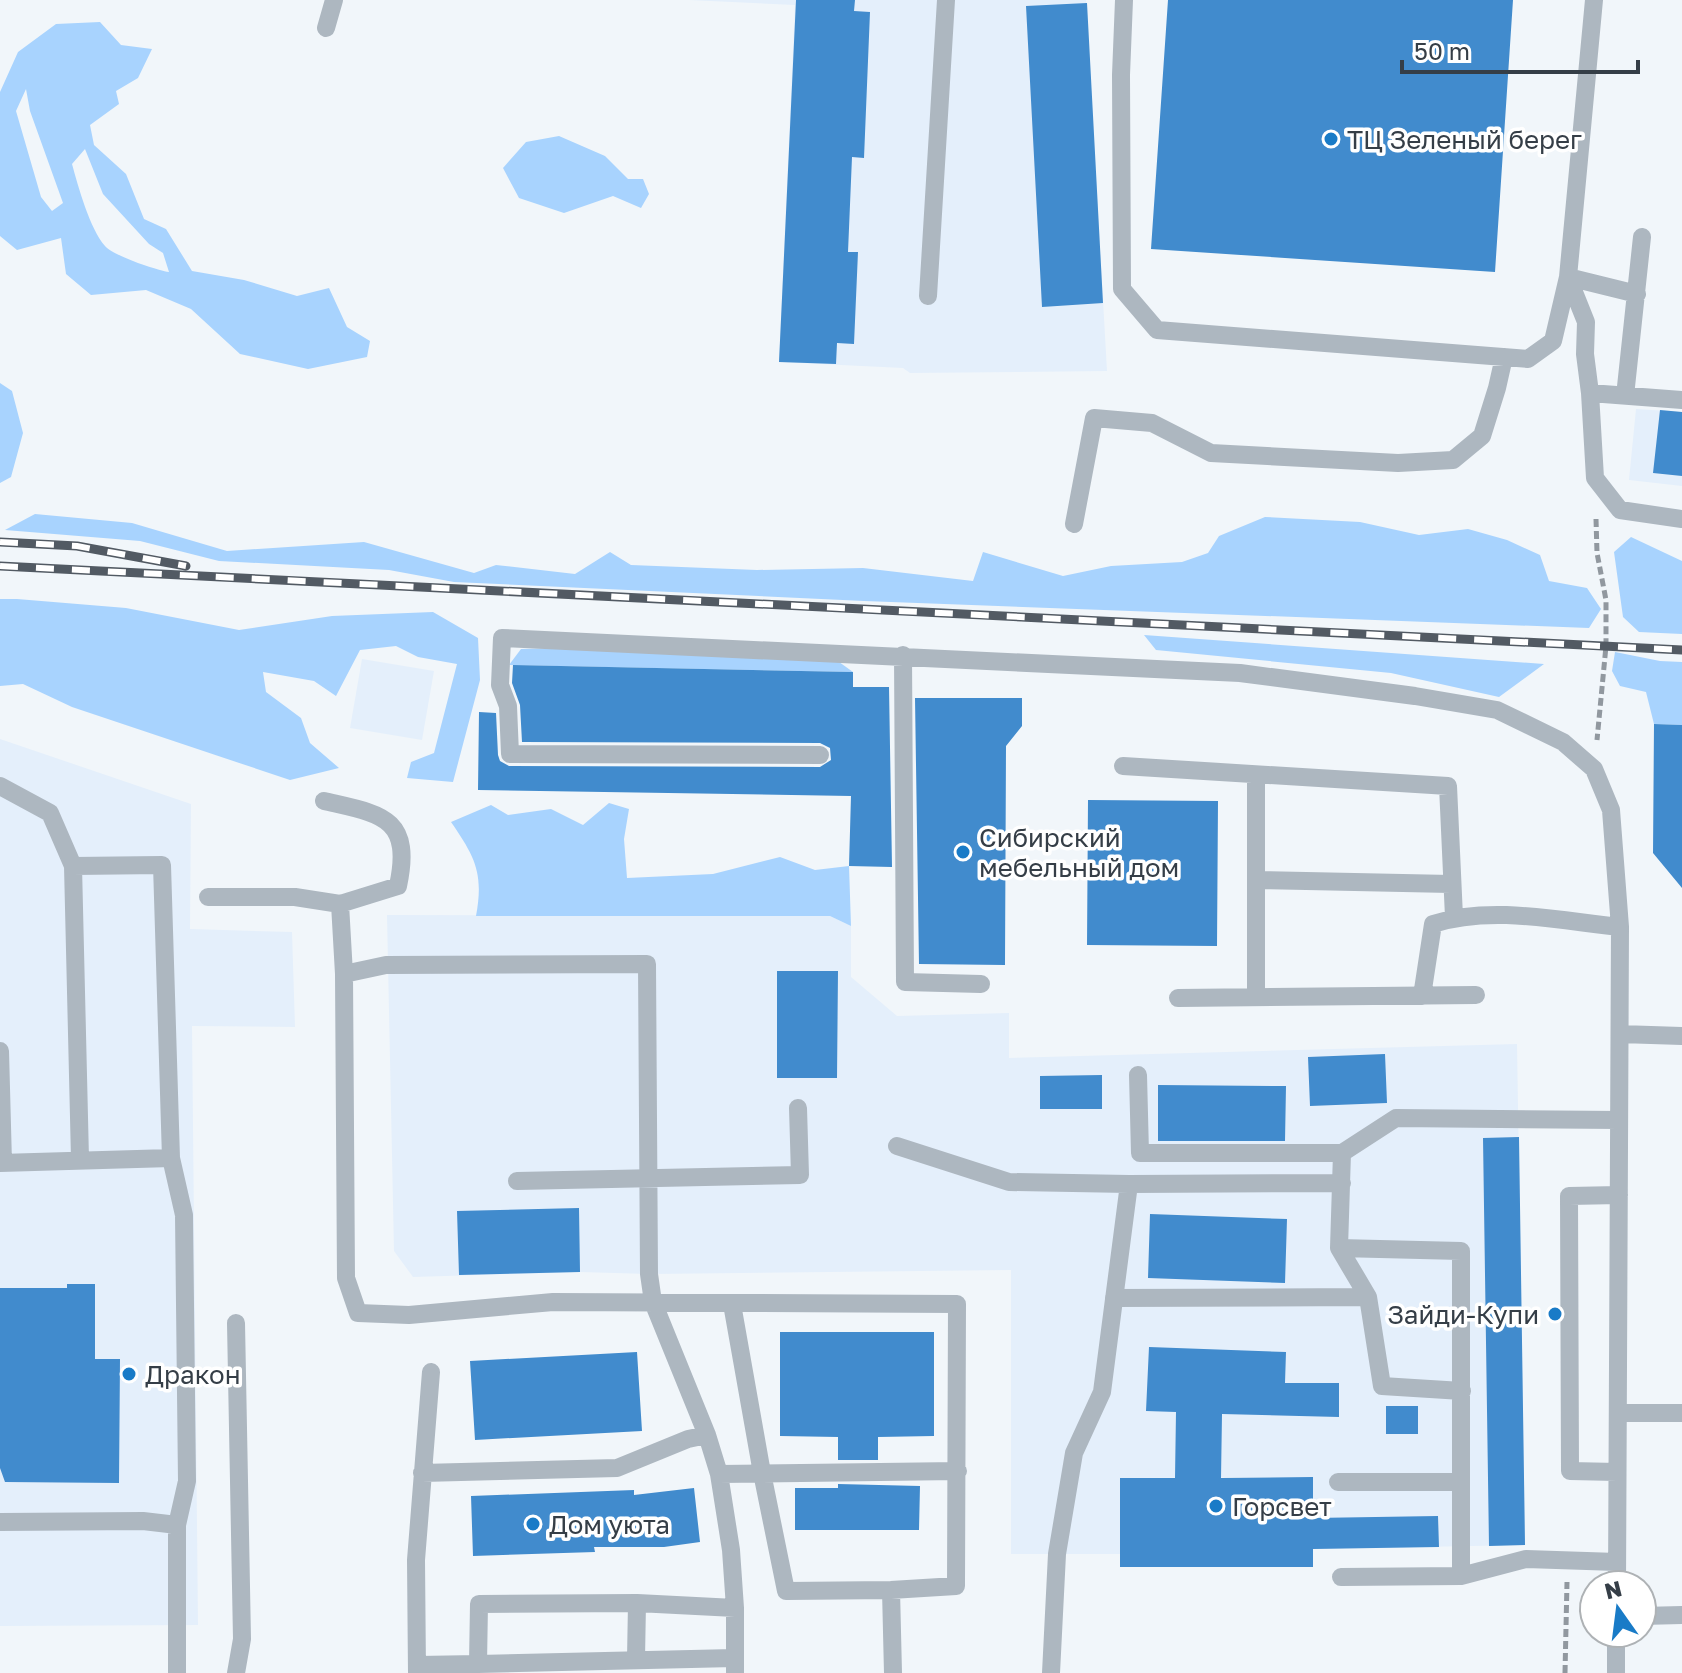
<svg xmlns="http://www.w3.org/2000/svg" width="1682" height="1673" viewBox="0 0 1682 1673" font-family="'Golos Text',sans-serif">
	<style>
		.built { fill: #e4effb }
		.green { fill: #a8d3fe; fill-rule: evenodd }
		.building { fill: #418bcd }
		.lines { fill: none; stroke-linecap: round; stroke-linejoin: round }
		.path { stroke: #91989f; stroke-width: 5; stroke-dasharray: 8 4; stroke-linecap: butt }
		.service { stroke: #adb7c0; stroke-width: 18 }
		.rail-casing { stroke: #525a63; stroke-width: 9 }
		.rail { stroke: #fff; stroke-width: 6; stroke-dasharray: 18; stroke-linecap: butt }
		.poi-dot { fill: #197bc7; stroke: #fff; stroke-width: 3 }
		.labels { text-anchor: middle; dominant-baseline: central; stroke-width: 7; stroke-linejoin: round; paint-order: stroke }
		.poi-label { font-size: 26px; fill: #353e47; stroke: #fff; text-anchor: start }
	</style>
	<rect width="100%" height="100%" fill="#f1f6fa"/>
	<!-- built -->
	<path class="built" d="M689,0H1086L1107,371L910,373L903,368L779,362L795,5Z
		M1636,409L1682,412V486L1629,480Z
		M362,659L434,671L422,740L350,728Z
		M0,739L191,804L190,929L292,932L295,1027L192,1026L198,1625L0,1626Z
		M387,915L830,916L851,926V977L897,1016L1009,1013V1058L1517,1044L1525,1545L1313,1549L1312,1477L1121,1478L1120,1554H1011V1270L649,1274L580,1272L413,1277L394,1251Z"/>
	<!-- green -->
	<path class="green" d="M100,22L121,45L152,49L138,78L116,91L119,104L90,125L94,145L126,174L144,219L166,229L192,271L244,280L297,296L329,288L347,327L370,341L367,357L308,369L240,354L191,309L146,290L91,295L66,274L61,238L17,250L0,236V92L18,52L56,24ZM26,89L30,111L63,203L52,211L41,197L16,111ZM85,149L103,194L149,244L163,253L169,272C156,270 114,256 105,246C90,229 78,186 72,164Z
		M559,136L605,156L628,179H643L649,194L641,208L613,196L564,213L519,198L503,168L526,142Z
		M0,383L12,391L23,433L11,477L0,483Z
		M35,514L132,523L227,551L364,542L474,573L496,565L575,574L610,552L631,565L757,570L863,568L973,581L983,552L1063,576L1111,566L1182,562L1208,553L1219,536L1265,517L1360,522L1419,535L1468,529L1507,540L1540,555L1549,581L1587,588L1601,609L1589,628L864,601L454,582L389,570L219,561L140,541L5,530Z
		M1631,537L1682,561V634L1639,632L1623,617L1614,552Z
		M0,599H17L126,608L239,630L332,616L433,612L478,638L480,680L453,782L407,778L411,762L434,753L457,664L418,657L396,646L360,650L336,696L314,681L263,672L266,692L301,718L310,743L339,768L290,780L72,707L23,684L0,686Z
		M1144,635L1544,664L1499,697L1391,673L1156,650Z
		M630,646L828,654L853,672L509,665L521,649Z
		M1615,652L1660,661L1682,662V725L1654,724L1646,692L1620,686L1612,671Z
		M609,803L629,809L624,839L627,878L713,874L780,857L815,870L849,866L851,926L830,916H476C484,873 475,857 451,822L491,805L508,815L551,809L583,825Z"/>
	<!-- building -->
	<path class="building" d="M796,0H855L854,11L870,12L864,158L852,157L848,252H858L854,344L837,343L836,364L779,362Z
		M1168,0H1513L1495,272L1151,249Z
		M1087,3L1103,303L1042,307L1026,6Z
		M1660,410L1682,412V476L1653,473Z
		M513,665L853,672V687H889L892,867L849,866L851,796L478,790L479,712L496,713L498,755L500,761L509,766L820,767L831,760L830,748L820,743L522,742L520,705L512,683Z
		M915,698H1022V726L1006,746L1005,965L919,964Z
		M1654,724L1682,725V888L1653,853Z
		M1088,800L1218,801L1217,946L1087,945Z
		M777,971H838L837,1078H777Z
		M1385,1054L1387,1103L1310,1106L1308,1057Z
		M1102,1075V1109H1040V1076Z
		M1158,1085L1286,1086L1285,1141H1158Z
		M1519,1137L1525,1545L1489,1546L1483,1138Z
		M579,1208L580,1272L459,1275L457,1211Z
		M1150,1214L1287,1219L1285,1283L1148,1278Z
		M67,1284H95V1359H120L119,1483L5,1482L0,1468V1288H67Z
		M780,1332H934V1436L878,1437V1460H838V1437L780,1436Z
		M1149,1347L1286,1352L1285,1383H1339V1417L1222,1414L1221,1478L1313,1477V1518L1438,1516L1439,1547L1313,1549V1567H1120V1478H1175L1176,1412L1146,1411Z
		M637,1352L642,1431L475,1440L470,1361Z
		M1386,1406H1418V1434H1386Z
		M838,1484L920,1486L919,1530H795V1488H838Z
		M694,1488L700,1542L664,1547H594L595,1552L473,1556L471,1496L634,1490V1495Z"/>
	<g class="lines">
		<!-- path -->
		<path class="path" d="M1596,519L1597,553L1606,600V646L1597,740
			M1565,1673L1567,1582"/>
		<!-- service -->
		<path class="service" d="M1124,0L1121,75L1122,289L1157,330L1528,359L1553,341L1568,277L1594,0
			M326,28L334,0
			M1568,277L1586,322L1585,354L1590,393L1595,478L1620,510L1682,519
			M1568,277L1637,294
			M928,296L946,0
			M1590,393L1682,400
			M1625,396L1642,237
			M1074,524L1094,418L1152,423L1211,453L1398,463L1453,460L1482,436L1497,388L1504,357
			M903,655L905,982L981,984
			M820,755L510,754L508,706L500,685L502,638L1240,673L1415,696L1497,710L1563,742L1594,769L1611,810L1620,927L1617,1585
			M1123,766L1448,786L1454,917
			M0,786L50,813L73,866
			M1256,880L1451,884
			M208,897H295L340,904L398,886C413,816 380,814 324,801
			M340,904L344,974L346,1278L358,1313L409,1315L553,1302L957,1304L956,1586L891,1590L786,1591L762,1473L732,1304
			M344,974L386,965L647,964L649,1274L653,1302L707,1435L719,1474L731,1550L735,1608V1673
			M1422,996L1433,924C1491,905 1561,921 1620,927
			M1256,997V775
			M1178,998L1476,995
			M1620,1034L1682,1036
			M0,1051L3,1163
			M1138,1075L1140,1153H1342L1396,1118L1619,1120
			M897,1146L1009,1182L1129,1184
			M1342,1153L1339,1248L1368,1297L1382,1386L1462,1391
			M80,1159L73,866L162,865L171,1158L184,1215L187,1481L177,1525V1673
			M0,1163L171,1158
			M517,1181L800,1175L798,1108
			M1339,1248L1461,1251V1576
			M1114,1298L1368,1297
			M1618,1413H1682
			M1617,1472L1570,1471L1569,1196L1619,1195
			M422,1473L617,1468L688,1439L707,1435
			M719,1474L958,1471
			M1338,1482H1459
			M0,1522L143,1521L177,1525
			M1341,1577L1461,1576L1526,1559L1617,1562
			M891,1590L893,1673
			M1642,1616L1682,1615
			M636,1659L637,1603
			M478,1664L734,1658
			M418,1665L478,1664L479,1604L637,1603L735,1608
			M236,1673L242,1639L236,1323
			M417,1673L416,1560L431,1372
			M1051,1673L1057,1554L1074,1453L1102,1392L1129,1184L1342,1183
			M1616,1673V1633"/>
		<!-- rail casing -->
		<g class="rail-casing">
			<path id="rail" d="M0,542L77,546L186,566
				M0,566L1682,650"/>
		</g>
		<!-- rail -->
		<use href="#rail" class="rail"/>
	</g>
	<!-- markers -->
	<g class="poi-dot">
		<circle cx="1331" cy="139" r="8"/>
		<circle cx="963" cy="852" r="8"/>
		<circle cx="1555" cy="1314" r="8"/>
		<circle cx="129" cy="1374" r="8"/>
		<circle cx="1216" cy="1506" r="8"/>
		<circle cx="533" cy="1524" r="8"/>
	</g>
	<g class="labels">
		<!-- poi labels -->
		<g class="poi-label">
			<text x="1347" y="139">ТЦ Зеленый берег</text>
			<text x="979" y="837">Сибирский<tspan x="979" dy="30">мебельный дом</tspan></text>
			<text x="1539" y="1314" text-anchor="end">Зайди-Купи</text>
			<text x="145" y="1374">Дракон</text>
			<text x="1232" y="1506">Горсвет</text>
			<text x="549" y="1524">Дом уюта</text>
		</g>
	</g>
	<!-- north arrow -->
	<g transform="translate(1618 1609) rotate(346)"><circle r="38" fill="#ffffff" stroke="#aeb2b5" stroke-width="2"/>
	<path d="M0-6L14 30L0 20L-14 30Z" fill="#197bc7"/>
	<text y="-12" font-size="22" font-weight="bold" text-anchor="middle" fill="#353e47">N</text>
	</g>
	<!-- scale -->
	<path d="M1402 60v12h236v-12" fill="none" stroke="#353e47" stroke-width="4"/>
	<text x="1414" y="60" font-size="24" fill="#353e47" stroke="#ffffff" stroke-width="6" paint-order="stroke">50 m</text>
</svg>
